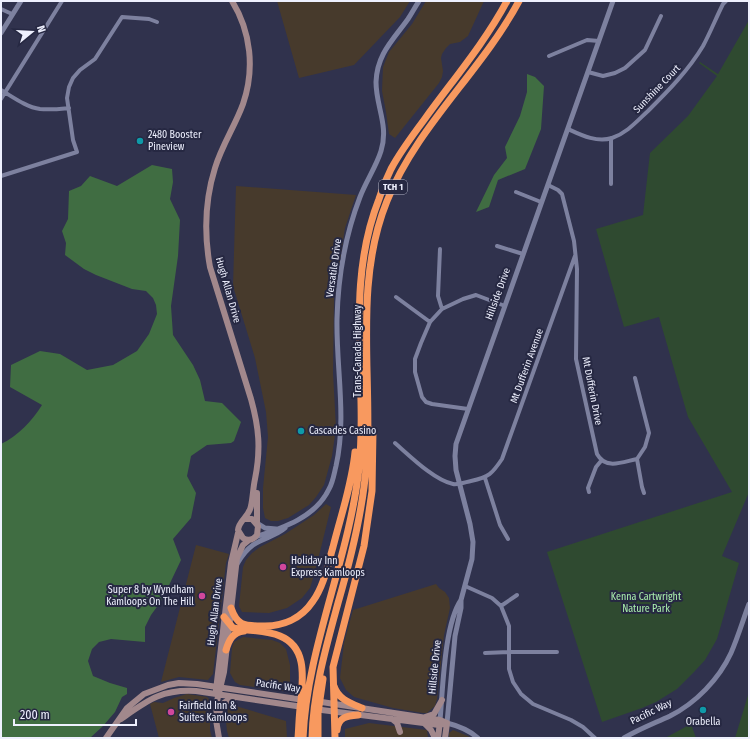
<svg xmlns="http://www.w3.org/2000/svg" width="750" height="739" viewBox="0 0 750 739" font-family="'Fira Sans Condensed',sans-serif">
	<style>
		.commercial { fill: #473a2c }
		.green { fill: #2f4a30 }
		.forest { fill: #406d42 }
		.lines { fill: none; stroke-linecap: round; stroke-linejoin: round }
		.minor { stroke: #7d819f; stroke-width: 4 }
		.tertiary { stroke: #7d819f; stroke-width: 5 }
		.secondary { stroke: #a2888c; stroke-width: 6 }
		.motorway { stroke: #f8995f; stroke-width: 7 }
		.culture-dot { fill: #0f9aa8; stroke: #262842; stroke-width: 1.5 }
		.hotel-dot { fill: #d1479c; stroke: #262842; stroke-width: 1.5 }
		.labels { text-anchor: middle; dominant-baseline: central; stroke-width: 4; stroke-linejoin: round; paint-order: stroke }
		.shield { fill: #262842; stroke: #b2b4c6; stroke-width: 1 }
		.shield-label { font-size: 9px; font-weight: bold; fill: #eef0fe }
		.street-label { font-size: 10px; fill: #eef0fe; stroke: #262842 }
		.poi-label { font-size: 10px; fill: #eef0fe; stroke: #262842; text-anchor: start }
		.park-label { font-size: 10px; fill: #abf0ad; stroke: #262842 }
	</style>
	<rect width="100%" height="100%" fill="#30324d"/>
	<!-- commercial -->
	<path class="commercial" d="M277,1H410L400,17L354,65L299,78Z
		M426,1H484L468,36L460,42L450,44L446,48L442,54L441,58L443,71L442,77L439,83L395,138L389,134L386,112L382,91L383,67L389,52L412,24Z
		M236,186L356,195L345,228L334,298L333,373L336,428L332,456L324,485L316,497L309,505L288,518L278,521H271L265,518L263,508V488L268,437L266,412L255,358L233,286Z
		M326,504L331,507L315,572L310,588L302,598L287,608L269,613L242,612L239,606L243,567L246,560L252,553L260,547L285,534L314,515Z
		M196,545L229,554L226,563L213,674L208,680L179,677L161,682Z
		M436,584L439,588L445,592L449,598L450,608L444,635L437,699L435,706L427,713H423L393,708L354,697L346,690L340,678L344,643L353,610Z
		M243,637L272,640L280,643L286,649L290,665V692L240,685L235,682L230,673L232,648L234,642Z
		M187,694L201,696L207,697L209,699L210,702V730L212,738H159L150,704L154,702L163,703L174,698Z
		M229,704L286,721L287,738H229L227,731L225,713Z
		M369,723L427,730L428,738H345V729Z
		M453,730L468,736L471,738H449V733Z"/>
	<!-- green -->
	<path class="green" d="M749,20V492L722,556L739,563L717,639L705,660L694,672L677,689L656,702L642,708L602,722L547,552L732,492L688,417L659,317L624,327L596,229L643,215L650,153L688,116L717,76L699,63L700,62L718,74Z
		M749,692V738H735Z
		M691,724L696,738H665Z"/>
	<!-- forest -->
	<path class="forest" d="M527,74L535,77L544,86L541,129L525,169L498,180L489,207L476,212L494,175L507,158L505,147L520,116L527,92Z
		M152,165L172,169L173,182L170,199L180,220L178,256L171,306L173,335L193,365L200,380L205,401L222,403L241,422L234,441L231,443L207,445L191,456L187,476L196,493L191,518L173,539L181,560L162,600L151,615L145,627V642L111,639L99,642L92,649L88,661L93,676L110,683L127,688V694L122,697L115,712L103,726L90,738H1V444C18,436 32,421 42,405L10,387L11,365L40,351L60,354L87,370L113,365L137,351L149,334L157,314L156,305L153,298L146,291L132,289L96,275L84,269L65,255L66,243L62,231L68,219L69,191L81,186L90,176L117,186Z"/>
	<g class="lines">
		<!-- minor -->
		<path class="minor" d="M1,9L12,14
			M549,56L587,40L599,41
			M588,72L603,76L615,73L625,68L645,50L661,16
			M1,90C13,97 26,107 40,109C50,110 59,109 69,108
			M1,99L62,1
			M568,129C581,135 597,143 612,138C627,133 637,121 648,111C668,91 688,71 703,46C710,33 716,18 723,4L726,1
			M611,138V184
			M1,176L77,152L73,140L67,98L69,87L73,78L80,70L95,59L122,17L149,19L157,22
			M548,185L558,190L562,194L574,241L577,269L576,359L597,454C606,470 622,462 637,459L645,447L649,433L635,378
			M516,192L541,202
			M497,246L523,254
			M440,249L438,296L442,309
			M396,297L430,322
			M468,409L432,404L426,402L422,397L415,372V359L421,343L430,322L442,309L463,299L476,295L505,306
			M395,443C410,456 434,480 453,484C458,485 466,482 471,481C489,477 492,474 502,459L575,256
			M637,459L642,487L644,493
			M485,478L500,525L508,539
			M589,492L588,488L596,467L601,461
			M465,586L492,598L501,606L509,626V669L513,682L521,694L533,704L571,720L583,727L595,738
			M501,606L517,595
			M485,653L509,652H557"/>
		<!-- tertiary -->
		<path class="tertiary" d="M1,33L21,1
			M257,523L265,528L276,529
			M255,537C283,528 316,517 329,489C333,482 334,474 336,466C347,417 336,368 337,319C338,277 345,236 360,197C366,181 376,167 381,151C389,125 376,107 376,82C377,54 393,40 408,19C412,13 415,7 419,1
			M237,564C241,557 246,550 253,545C263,538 276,536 285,528
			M440,720C443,689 444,625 461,600
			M478,738C469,730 459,726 447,723L455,636L461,608V600L472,559L473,542L470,524L456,470L455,456L456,444L613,1
			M624,738C639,729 655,723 670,716C696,703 719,679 731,653C738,637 743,620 749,604"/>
		<!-- secondary -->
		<path class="secondary" d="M232,1C251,32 255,69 243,104C235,126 222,145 215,168C205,200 204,234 210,267L251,399C259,428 261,449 255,479C253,488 253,497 251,506C249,517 239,520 238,530L243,538C248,541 253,540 257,535L258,526L252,519H244
			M257,493V523
			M216,690L231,563L238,533
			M315,701L440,720L447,723
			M314,709L439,725L447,723
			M219,716C220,706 223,701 233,699
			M425,717L434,714L442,700
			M121,719C148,700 162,689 196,691L303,707
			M392,719L397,723L400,732
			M425,724L431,730L435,738
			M106,738L127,708L144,694L168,685L179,683L197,684L304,700
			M219,738L216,720L217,701L224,672L237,558L243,545L249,540
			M438,738L440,722
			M445,738L447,723"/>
		<!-- motorway -->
		<path class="motorway" d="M231,608C237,625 243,626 261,626C282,627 301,619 313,601C324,586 328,564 333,547C341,515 352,484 355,452
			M224,617L233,628C248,631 266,630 280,636C307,647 303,677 301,701C299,713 299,726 298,738
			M226,650C229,640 233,632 244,631
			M334,686C338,699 350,703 362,708
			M337,730C338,717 347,716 358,715
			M303,738C307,646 349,560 359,468C368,377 344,288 379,199C382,189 386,179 391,169C400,152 412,136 424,120C452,81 484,44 507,1
			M312,738C313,692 326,647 338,603C349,565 359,526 364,487C377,393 350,292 387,201C417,126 481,72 519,1
			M318,738V713L323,679
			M335,738L333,667L364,546L372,491L373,430"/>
	</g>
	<!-- markers -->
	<g class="culture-dot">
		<circle cx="140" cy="141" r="4"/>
		<circle cx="301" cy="431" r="4"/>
		<circle cx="703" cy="710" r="4"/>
	</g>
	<g class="hotel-dot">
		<circle cx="283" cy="567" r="4"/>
		<circle cx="202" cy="596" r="4"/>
		<circle cx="171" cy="712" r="4"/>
	</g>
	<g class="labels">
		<!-- shield labels -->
		<rect class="shield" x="379" y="180" width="28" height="14" rx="3"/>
		<g class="shield-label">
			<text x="393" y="187">TCH 1</text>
		</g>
		<!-- street labels -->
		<g class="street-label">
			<text transform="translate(657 89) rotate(-46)">Sunshine Court</text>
			<text transform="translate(334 268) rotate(-82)">Versatile Drive</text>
			<text transform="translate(228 290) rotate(74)">Hugh Allan Drive</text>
			<text transform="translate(498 294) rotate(-70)">Hillside Drive</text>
			<text transform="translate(358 351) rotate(-90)">Trans-Canada Highway</text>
			<text transform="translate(527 366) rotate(-70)">Mt Dufferin Avenue</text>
			<text transform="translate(592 391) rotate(79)">Mt Dufferin Drive</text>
			<text transform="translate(215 612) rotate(-83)">Hugh Allan Drive</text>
			<text transform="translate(435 667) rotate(-84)">Hillside Drive</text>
			<text transform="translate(278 686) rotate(8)">Pacific Way</text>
			<text transform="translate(651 712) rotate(-26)">Pacific Way</text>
		</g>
		<!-- poi labels -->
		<g class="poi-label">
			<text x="148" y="135">2480 Booster<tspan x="148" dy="12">Pineview</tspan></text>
			<text x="309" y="431">Cascades Casino</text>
			<text x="291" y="561">Holiday Inn<tspan x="291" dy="12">Express Kamloops</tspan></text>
			<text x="194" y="590" text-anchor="end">Super 8 by Wyndham<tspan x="194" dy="12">Kamloops On The Hill</tspan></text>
			<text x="179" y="706">Fairfield Inn &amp;<tspan x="179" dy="12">Suites Kamloops</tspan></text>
			<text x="703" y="722" text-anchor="middle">Orabella</text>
		</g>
		<!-- park labels -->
		<g class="park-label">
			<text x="646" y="597">Kenna Cartwright<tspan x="646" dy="12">Nature Park</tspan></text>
		</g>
	</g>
	<!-- border -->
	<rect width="750" height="739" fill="none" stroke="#eef0fe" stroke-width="4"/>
	<!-- north arrow -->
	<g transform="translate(32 32) rotate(72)" stroke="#262842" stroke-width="3" paint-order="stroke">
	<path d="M0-3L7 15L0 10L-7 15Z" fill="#eef0fe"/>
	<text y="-6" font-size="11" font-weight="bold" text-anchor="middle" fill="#eef0fe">N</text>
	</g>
	<!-- scale -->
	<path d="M14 719v6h122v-6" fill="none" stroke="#eef0fe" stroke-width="2"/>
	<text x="20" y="719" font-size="12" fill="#eef0fe" stroke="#262842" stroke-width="3" paint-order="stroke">200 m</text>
</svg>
